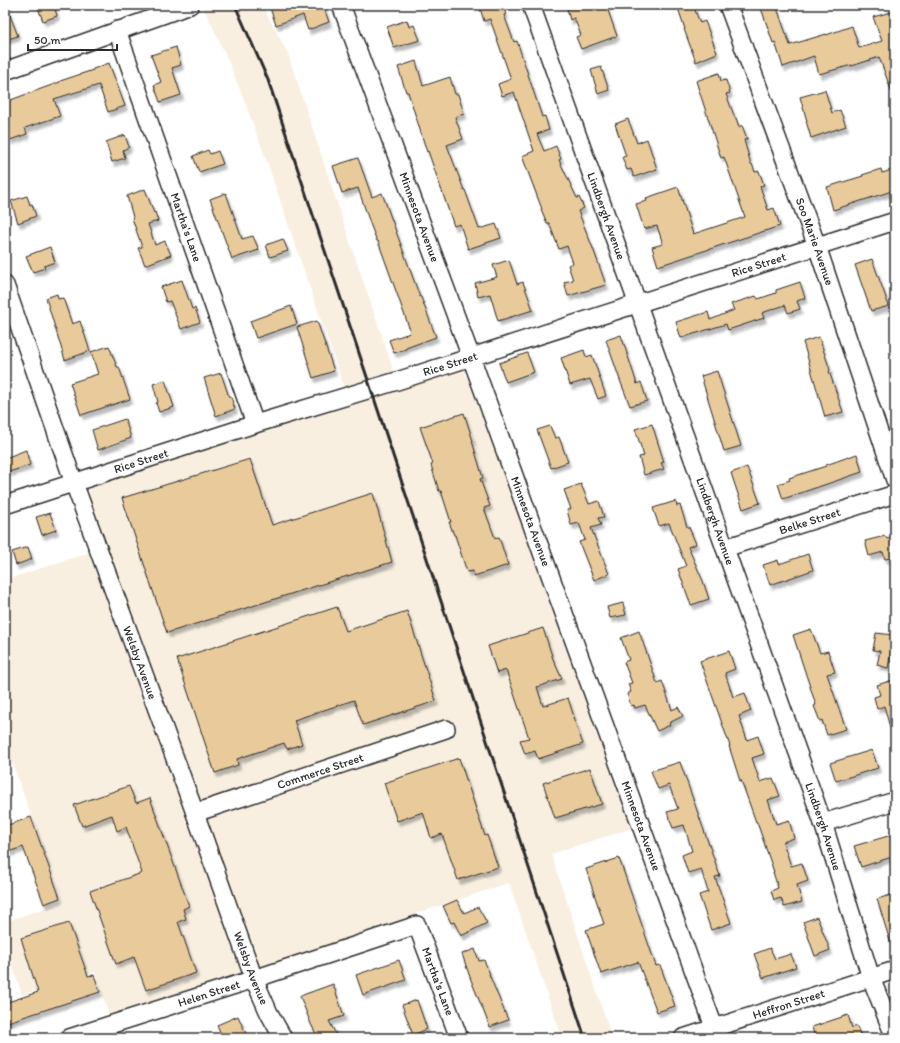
<svg xmlns="http://www.w3.org/2000/svg" width="900" height="1043" viewBox="0 0 900 1043" font-family="Itim,sans-serif">
	<style>
		.built { fill: #f8efe1 }
		.building { fill: #e9ca9b; stroke: #2b2b2b; filter: url(#shadow) }
		.lines { fill: none; stroke-linecap: round; stroke-linejoin: round }
		.minor-casing { stroke: #2b2b2b; stroke-width: 20 }
		.minor { stroke: #fff; stroke-width: 17 }
		.rail { stroke: #2b2b2b; stroke-width: 3 }
		.labels { text-anchor: middle; dominant-baseline: central; stroke-width: 3; stroke-linejoin: round; paint-order: stroke }
		.street-label { font-size: 12px; fill: #2b2b2b; stroke: #fff }
	</style>
	<defs>
		<filter id="shadow"><feDropShadow dx="2.5" dy="4.5" stdDeviation="1" flood-color="#0004"/></filter>
	</defs>
	<rect width="100%" height="100%" fill="#fff"/>
	<filter id="ink" filterUnits="userSpaceOnUse"><feTurbulence type="fractalNoise" baseFrequency=".025" numOctaves="2"/><feDisplacementMap in="SourceGraphic" scale="8" xChannelSelector="R" yChannelSelector="G"/><feConvolveMatrix kernelMatrix="1 2 1 2 8 2 1 2 1" color-interpolation-filters="sRGB"/></filter>
	<g filter="url(#ink)">
		<!-- built -->
		<path class="built" d="M201,5H262L276,31L288,54L336,200L397,381L460,368L463,369L467,377L516,500L632,828L551,854L612,1038H562L509,883L417,913L419,919L110,1018L95,972L22,995L5,943V922L62,902L5,743V580L106,547L88,497L90,489L94,484L349,402L267,162L244,100L228,60L207,15Z"/>
		<!-- building -->
		<path class="building" d="M5,5H6L18,36L5,40Z
			M37,5H54L57,16L43,21Z
			M269,5H323L329,22L308,30L303,15L276,25Z
			M479,5H502L506,14L504,15L514,42L517,41L542,117L545,116L549,130L537,134L544,151L556,146L561,159L559,160L577,198L579,197L584,208L578,211L594,251L606,285L568,296L564,282L573,280L568,265L573,263L567,246L559,249L549,223H547L541,209H542L522,156L534,151L514,92L502,96L498,84L511,79L490,19L484,21Z
			M566,5H606L617,36L581,49L576,37L581,35L574,18L570,20Z
			M677,5H693L700,23L705,21L717,53L696,62L684,29H685Z
			M760,5H776L790,45L826,34V35L852,26L859,48L882,41L873,17L895,11V98H894L879,57L852,66V65L819,74L814,56L783,67L775,42L773,43Z
			M407,20L409,27L414,25L420,40L394,48L387,27Z
			M176,47L181,65L172,68L181,95L160,102L154,85L161,82L151,55Z
			M416,61L423,86L450,77L455,94H458L464,114L455,117L463,139L447,145L464,190H465L479,229L496,224L501,238L468,249L460,224L454,226L428,151L427,152L408,92H406L398,67Z
			M109,63L125,106L108,112L99,85L54,99L60,116L25,128L27,134L10,140L5,125V102L60,82V81L93,70V69Z
			M601,67L609,90L598,94L591,70Z
			M719,73L721,81L726,80L730,93L726,94L735,118H736L739,127L742,125L747,139L744,140L751,164H752L755,172L759,171L764,185L760,186L768,210L774,208L780,226L658,266L652,247L663,244L657,226L644,229L636,204L647,201L646,198L678,187L693,234L745,217L724,157L721,158L696,81Z
			M825,90L832,113L840,110L846,126L811,138L806,121H807L800,97Z
			M628,119L637,143L647,139L657,169L634,177L631,169L627,170L622,157L626,156L615,124Z
			M125,135L129,147L123,150L125,158L112,162L106,142Z
			M208,150L210,154L218,151L223,164L199,172L193,156Z
			M358,158L372,197L382,193L420,297H421L436,337L406,348V349L394,353L389,340L410,333L409,331L410,330L378,241H377L371,226L358,188L342,193L333,166Z
			M881,169L882,173L895,169V190L833,210L827,187L863,176L862,175Z
			M145,189L154,213L155,212L158,221L148,224L155,245L165,241L171,255L145,265L138,248L142,247L132,218L133,217L127,196Z
			M226,193L242,239L253,236L259,250L232,259L210,199Z
			M27,196L30,205L32,204L36,216L18,223L11,201Z
			M283,239L288,251L270,257L266,245Z
			M50,247L55,262L44,266L45,268L33,272L26,256Z
			M872,259L889,306L871,311L855,265Z
			M509,260L517,284L523,282L533,310L498,321L490,294L478,297L475,283L497,277L493,265Z
			M182,280L192,309L195,308L200,322L181,329L170,301L166,302L161,287Z
			M800,282L805,298L797,301L800,309L788,313L785,305L762,313L764,318L728,330L726,324L681,338L676,322L708,312L710,320L734,310L731,304L756,296L758,299L776,293V290Z
			M57,294L58,299L63,298L72,324L80,321L90,351L65,360L46,298Z
			M291,306L297,324L256,338L250,321Z
			M317,321L334,371L313,378L297,327Z
			M621,335L637,384L641,382L647,401L630,406L620,380L606,340Z
			M819,337L830,370L829,371L843,412L825,417L803,342Z
			M109,346L117,367H119L130,399L81,415L70,383L98,374L91,352Z
			M584,350L586,357L592,355L606,396L598,399L590,379L570,385L561,358Z
			M527,353L534,372L506,382L499,363Z
			M717,371L741,446L724,451L701,376Z
			M221,373L229,397H231L235,409L216,416L204,378Z
			M165,380L174,407L159,412L156,403L158,402L153,384Z
			M464,413L473,441H472L483,478L480,479L490,506L484,508L495,538L499,537L508,565L474,576L473,571L467,572L455,535H454L449,522H451L441,491H439L431,465L433,464L420,427Z
			M125,419L131,438L98,450L92,430Z
			M652,424L664,462L661,463L664,469L644,475L639,457L644,456L635,429Z
			M550,426L555,438L559,437L568,462L551,468L537,430Z
			M26,450L30,465L9,472L5,458Z
			M857,454L862,472L783,499L778,484L790,480L789,478L826,466V465Z
			M250,459L272,525L373,493L392,562L167,633L122,498Z
			M747,467L760,503L743,509L731,473Z
			M581,484L589,504L599,501L604,517L598,518L601,525L591,528L609,574L594,580L579,542L585,540L579,523L571,525L567,510L571,509L564,490Z
			M676,501L677,506L680,505L687,527H689L696,544L688,547L703,581L709,599L691,605L678,569L686,566L669,523L659,526L653,508Z
			M50,513L56,530L42,535L36,517Z
			M885,536L887,539L895,537V557L885,559L883,552L869,556L865,541Z
			M28,547L32,559L16,565L12,552Z
			M808,554L813,570L770,585L763,565L778,560L779,564Z
			M623,603L626,615L610,618L607,607Z
			M337,607L346,631L407,611L436,701L363,725L354,700L294,720L302,744L287,749L284,743L237,759L238,765L215,773L177,659Z
			M543,628L553,659L562,679L537,687L543,706L568,698L574,717H573L583,744L538,759L535,751L525,754L520,740L529,738L506,670L497,673L488,646Z
			M811,629L820,653L828,651L835,672L827,674L846,729L827,735L822,720L820,721L814,706L816,705L793,635Z
			M639,631L657,683L662,681L672,710L678,707L683,716L669,723L670,725L657,731L645,705L635,708L634,705L631,706L627,694L631,692L628,684L632,683L624,662L629,660L621,638Z
			M876,633L894,635L888,668L877,665L880,651L873,650Z
			M729,651L735,669L725,673L733,697L745,693L751,711L739,716L747,740L758,736L764,754L752,758L760,782L773,778L780,796L768,800L776,824L789,820L794,838L783,842L791,866L802,863L808,881L797,885L802,902L784,907L781,898L774,900L771,891L778,888L773,872H774L757,822H756L741,780L740,781L729,746H730L700,661Z
			M893,680L895,686V734L892,735L884,706L877,709L874,697L880,695L877,685Z
			M872,750L878,768L836,781L830,763Z
			M459,758L485,836L487,835L498,867L458,880L442,834L431,838L423,812L397,821L384,783Z
			M680,762L720,876L715,877L731,923L711,930L699,895L708,892L701,869L688,873L682,855L692,851L684,825L673,828L667,812L678,809L669,785L658,789L651,771Z
			M590,768L602,804L555,818L543,783Z
			M129,786L136,803L150,798L189,906L183,909L186,919L178,922L196,973L146,990L134,957L116,964L90,891L142,873L126,827L117,831L112,815L82,826L74,805Z
			M31,817L60,898L44,904L23,847L5,853V826Z
			M895,834V856L861,867L854,846Z
			M619,858L656,966L660,965L675,1006L657,1012L638,962L601,974L586,930L604,924L586,869Z
			M891,895L895,905V950L893,951L877,899Z
			M457,900L464,913L478,907L487,923L461,936L454,922L451,923L443,906Z
			M817,917L830,950L815,956L803,922Z
			M69,923L88,976L94,975L100,992L5,1023V1003L38,992L21,938Z
			M770,948L775,959L791,954L796,967L763,978L754,954Z
			M475,949L479,961L484,960L490,974H489L508,1020L490,1027L471,980L462,954Z
			M399,960L406,980L363,995L356,975Z
			M333,984L344,1016L329,1021L338,1038H318L311,1024L300,996Z
			M417,1000L427,1029L413,1035L402,1005Z
			M848,1015L852,1028L857,1026L861,1038H815L812,1027Z
			M238,1016L248,1038H223L217,1025Z"/>
		<g class="lines">
			<!-- minor casing -->
			<g class="minor-casing">
				<g id="minor">
					<path id="s1" d="M341,5L475,368L718,1038"/>
					<path id="s2" d="M531,5L823,823L871,978L895,1038"/>
					<path id="s3" d="M728,5L817,246L895,480"/>
					<path id="s4" d="M117,30L255,424"/>
					<path d="M5,71L190,5"/>
					<path id="s5" d="M5,285L74,483L195,813L254,979L269,1013L283,1038"/>
					<path id="s6" d="M5,505L255,424L397,381L895,221"/>
					<path id="s7" d="M725,548L895,494"/>
					<path id="s8" d="M195,813L446,729"/>
					<path d="M823,823L895,801"/>
					<path id="s9" d="M69,1038L254,979L417,925L459,1038"/>
					<path id="s10" d="M683,1038L895,970"/>
				</g>
			</g>
			<!-- minor -->
			<use href="#minor" class="minor"/>
			<!-- rail -->
			<path class="rail" d="M235,5L268,80L375,401L585,1038"/>
		</g>
	</g>
	<g class="labels">
		<!-- street labels -->
		<g class="street-label">
			<text stroke="none"><textPath href="#s2" startOffset="224">Lindbergh Avenue</textPath></text>
			<text stroke="none"><textPath href="#s1" startOffset="226">Minnesota Avenue</textPath></text>
			<text stroke="none"><textPath href="#s4" startOffset="209">Martha's Lane</textPath></text>
			<text stroke="none"><textPath href="#s3" startOffset="252">Soo Marie Avenue</textPath></text>
			<text stroke="none"><textPath href="#s6" startOffset="791">Rice Street</textPath></text>
			<text stroke="none"><textPath href="#s6" startOffset="467">Rice Street</textPath></text>
			<text stroke="none"><textPath href="#s6" startOffset="143">Rice Street</textPath></text>
			<text stroke="none"><textPath href="#s1" startOffset="550">Minnesota Avenue</textPath></text>
			<text stroke="none"><textPath href="#s2" startOffset="548">Lindbergh Avenue</textPath></text>
			<text stroke="none"><textPath href="#s7" startOffset="89">Belke Street</textPath></text>
			<text stroke="none"><textPath href="#s5" startOffset="401">Welsby Avenue</textPath></text>
			<text stroke="none"><textPath href="#s8" startOffset="132">Commerce Street</textPath></text>
			<text stroke="none"><textPath href="#s1" startOffset="874">Minnesota Avenue</textPath></text>
			<text stroke="none"><textPath href="#s2" startOffset="872">Lindbergh Avenue</textPath></text>
			<text stroke="none"><textPath href="#s5" startOffset="726">Welsby Avenue</textPath></text>
			<text stroke="none"><textPath href="#s9" startOffset="426">Martha's Lane</textPath></text>
			<text stroke="none"><textPath href="#s9" startOffset="147">Helen Street</textPath></text>
			<text stroke="none"><textPath href="#s10" startOffset="111">Heffron Street</textPath></text>
		</g>
	</g>
	<!-- margin -->
	<rect width="900" height="1043" fill="none" stroke="#fff" stroke-width="20"/>
	<rect x="10" y="10" width="880" height="1023" fill="none" stroke="#2b2b2b" stroke-width="1.5" filter="url(#ink)"/>
	<!-- scale -->
	<path d="M28 44v6h89v-6" fill="none" stroke="#2b2b2b" stroke-width="2"/>
	<text x="34" y="44" font-size="12" fill="#2b2b2b" stroke="#ffffff" stroke-width="3" paint-order="stroke">50 m</text>
</svg>
